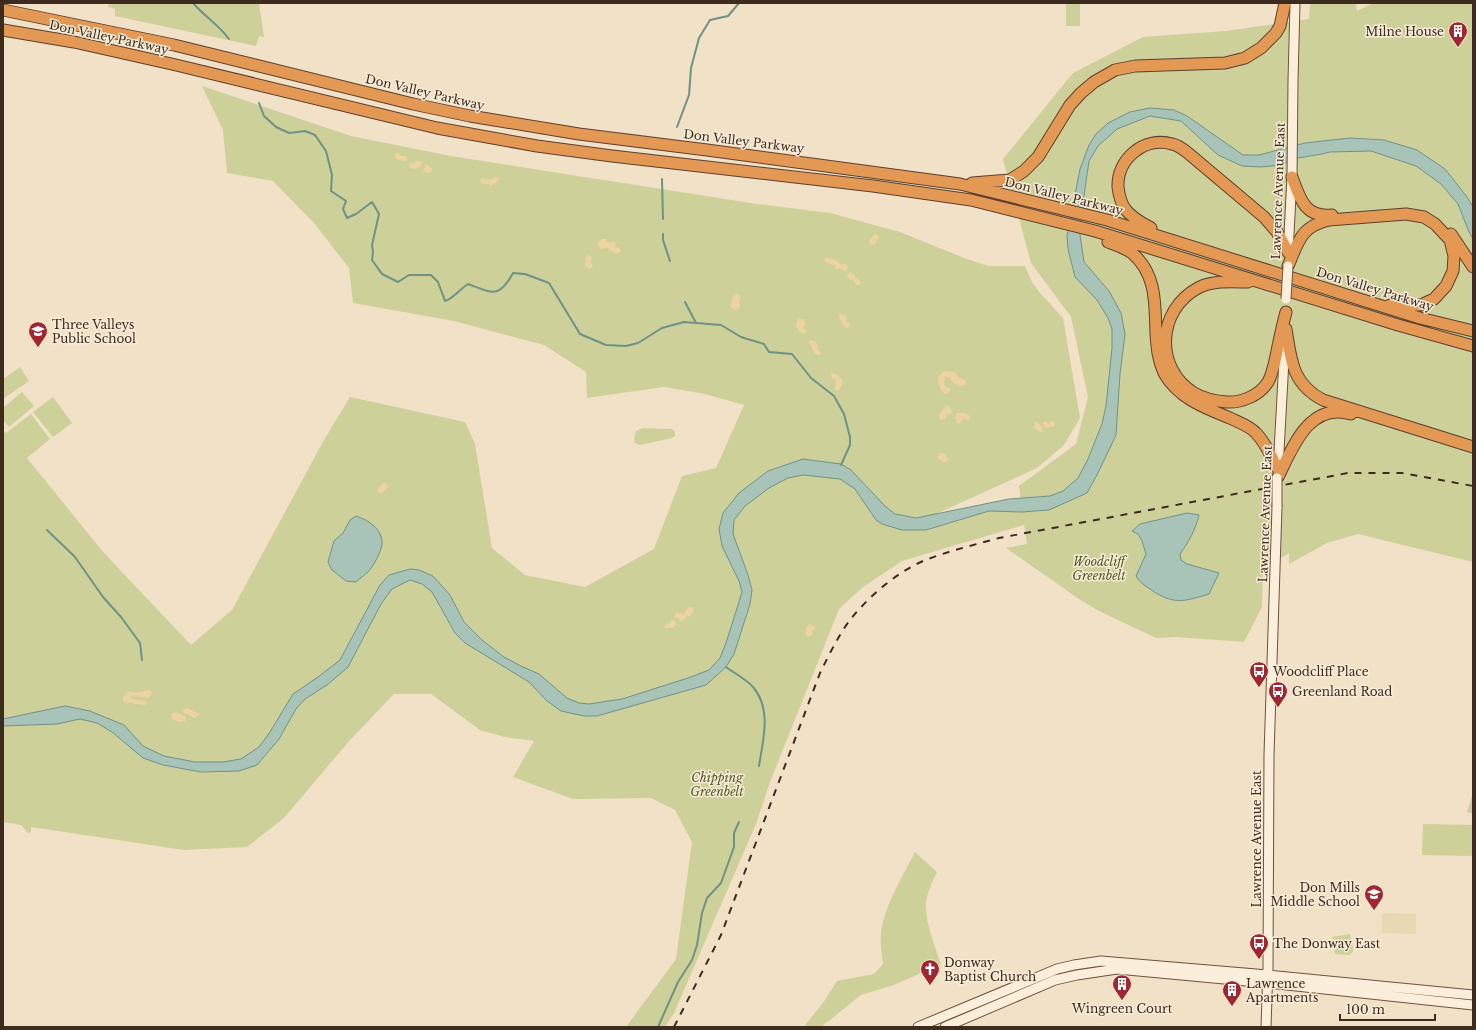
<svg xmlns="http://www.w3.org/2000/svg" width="1476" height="1030" viewBox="0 0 1476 1030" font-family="'Libre Baskerville',serif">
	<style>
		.farmland { fill: #e7dab3 }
		.green { fill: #ced099 }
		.sand { fill: #edd3a2 }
		.water { fill: #a8c4b9; stroke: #6d9387 }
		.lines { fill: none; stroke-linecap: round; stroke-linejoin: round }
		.stream { stroke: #6d9387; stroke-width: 2 }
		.secondary-casing { stroke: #6f523d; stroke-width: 11 }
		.highway-casing { stroke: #5b402f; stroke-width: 13 }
		.secondary { stroke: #fbeeda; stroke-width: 9 }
		.highway { stroke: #e39954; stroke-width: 11 }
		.rail { stroke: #3d2b1f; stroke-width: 2; stroke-dasharray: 7 7; stroke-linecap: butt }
		.secondary-bridge-casing { stroke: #6f523d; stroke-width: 11; stroke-linecap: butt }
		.secondary-bridge { stroke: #fbeeda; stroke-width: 9 }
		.labels { text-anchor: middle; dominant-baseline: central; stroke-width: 3; stroke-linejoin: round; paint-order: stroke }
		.poi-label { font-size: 12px; fill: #3d2b1f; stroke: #f7ebd6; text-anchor: start }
		.street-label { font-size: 12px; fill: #3d2b1f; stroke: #f7ebd6 }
		.park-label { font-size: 12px; font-style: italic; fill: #515a24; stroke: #f7ebd6 }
	</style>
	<rect width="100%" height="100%" fill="#f1e1c6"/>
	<!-- farmland -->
	<path class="farmland" d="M1382,913L1416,914V934L1382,933Z"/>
	<!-- green -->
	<path class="green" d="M109,3H259L264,37L259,36L256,46L115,16V9L108,7Z
		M1066,3H1080V26H1066Z
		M1310,3H1356L1357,11L1373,3H1473V562L1358,534L1327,543L1289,564V553L1263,569L1262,607L1244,642L1176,637L1156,638L1099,611L1082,601L1006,548L1027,544L1024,525L902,561L863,587L839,609L770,782L756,824L674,1013L665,1027H626L676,959L692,842L675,810L651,798L573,799L513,777L534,741L505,737L480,730L431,694H394L350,740L284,818L247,847L184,850L31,827V832L28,833L21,825L3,822V430L6,433L31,414L50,439L27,458L104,553L191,645L232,610L324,440L350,397L465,422L475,444L492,548L525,575L585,587L654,549L682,476L716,468L744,405L705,394L664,387L587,398L586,372L544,345L454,321L353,303L349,268L314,223L273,181L227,173L223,130L202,86L351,136L451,156L757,204L830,213L900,232L964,258L988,266H1025L1032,282L1040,293L1063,318L1080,418L1064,445L1037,468L903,529L926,530L989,511L1022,512L1019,486L1076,444L1088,397L1071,317L1031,263L1003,159L1073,73L1143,37L1226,31L1309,19Z
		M20,367L29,381L3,399V379Z
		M22,392L34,406L9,427L3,420V408Z
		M53,397L72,423L53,437L33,412Z
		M643,428L672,429L675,432V436L672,438L640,445L635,443L634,439L636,431Z
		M1473,793V814L1467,812Z
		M1423,824L1473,825V856L1422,855Z
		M915,852L937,872C932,882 927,893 926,904C925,922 935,947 941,964L894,985L861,995L821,1027H804L825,1000L837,981L874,974L883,964C882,954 880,944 881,933C885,904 902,878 915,852Z
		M1350,934L1353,948V952L1349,955L1335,954L1332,937Z"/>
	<!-- sand -->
	<path class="sand" d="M395,153H398L401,156H406L407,160L404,161L398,160L394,156Z
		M417,161L422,162L421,167C416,168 412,171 409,166L410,163H414Z
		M426,164L432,168V171L430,173L423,172Z
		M495,177H498L499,180L491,186L488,184H482L480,180L482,178L490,180Z
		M875,234L879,236L878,239L875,244L871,245L869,241Z
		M602,239H606L608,243L613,242L616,243L615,247L620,248L621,251L617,254L607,248L600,249L597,243Z
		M588,255L591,256L592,259L590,262L593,266L590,269L587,268L585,265L586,257Z
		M826,257L837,261L841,265L846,264L848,266L845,272L842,269H836L835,268L836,265H832L824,260Z
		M850,272L854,274L855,277L860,281V285H856L853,280L849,279L847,275Z
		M737,294L741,297L739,301L740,308L736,310L731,308V304L733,295Z
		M841,314L845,315L847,318L846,322L850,323V325L848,328L845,327L838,316Z
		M798,319H802L804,320L805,325L803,327L806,331L805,334L801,333L796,326Z
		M811,340L815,341L818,346L817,348L821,353L820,355L815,354L809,342Z
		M944,371L956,373L958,377L965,380L966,384L961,386L953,383L949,377H945L944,385L951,389L949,392L945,394C940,390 938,384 938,378Z
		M831,373L836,374L842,380V385L838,391L835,390C834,387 837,383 835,379L832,378Z
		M946,406L950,407L952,412L951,414H946L945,419L940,420L939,415Z
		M957,413H965L970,416L968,421L964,418L960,423H957L955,418Z
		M1046,421L1048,424L1051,421H1054L1055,426L1045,428L1043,423Z
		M1036,422C1039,422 1044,429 1043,432L1039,431L1035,429L1034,424Z
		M939,453H943L948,458L947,462H943L938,458Z
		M384,482L386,483L388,487L382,493H379L377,489Z
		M689,607H692L694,610L691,615L688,617L687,615L684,620L680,622L678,618L674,617L676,612L683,614Z
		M671,620H675L676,624L673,628H665V625L669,624Z
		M810,624L815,627L814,630L811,631L813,633L812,635L808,637L806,635C804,631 806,626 810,624Z
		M149,690L152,693L149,698L133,696L130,697L132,699L146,701L147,703L146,705L135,704L123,701V697L129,691L136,693Z
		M187,708L199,713V715L194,718L188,714H184L183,710Z
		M176,712L186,717L185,721L179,722L172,719L171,714Z"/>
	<!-- water -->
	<path class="water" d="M1150,108L1174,110L1187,116L1243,155H1259L1305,143L1350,138L1384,140L1417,150L1445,169L1467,197L1473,207V239L1469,232L1458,204L1441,184L1416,166L1371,151L1330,152L1322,154L1292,159L1282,165L1261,167L1242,166L1218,155L1181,121L1150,116L1117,129L1098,146L1089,161L1082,210L1080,235L1084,262L1109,291L1121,313L1125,334L1120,374L1116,435L1097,475L1087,493L1049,510L1022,512L989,511L926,530H902L882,524L876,520L855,489L840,479L803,475L788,478L769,488L745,506L734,520L733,534L748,575L752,590L750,604L734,654L726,667L706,685L597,716H584L561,711L547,701L529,682L465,643L455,633L432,592L422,584L410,580L392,589L381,604L348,667L327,685L305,699L296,709L279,739L257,765L239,771L201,772L163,765L143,758L112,732L97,723L80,719L57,724L3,726V719L65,706L90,711L124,725L143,746L164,756L195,762H223L241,759L259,747L270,732L293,694L318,677L340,660L380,585L389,575L410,569L419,570L433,576L450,595L464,622L482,640L504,657L521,666L539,674L567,698L579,703L589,704L622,699L688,678L709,670L720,658L727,640L742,592L739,581L722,546L719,529L723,513L739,493L768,471L803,459L841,464L851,470L885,506L895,514L916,518L1009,499L1050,496L1063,491L1078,478L1088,459L1102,424L1106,406L1112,348V329L1108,318L1097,300L1075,277L1068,249L1067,236L1080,169L1089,145L1096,134L1108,123L1130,112Z
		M1187,513L1199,515C1196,529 1188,543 1180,554L1181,560L1187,564L1219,573L1209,594C1183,602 1173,605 1150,589C1144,585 1139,582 1136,576L1146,554L1142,541L1138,534L1132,531L1140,524Z
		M356,516C368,520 383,529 382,544C382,550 373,567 368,572C365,575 360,578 356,582L346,581L332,570L328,562L334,541L343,533L350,520Z"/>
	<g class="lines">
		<!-- stream -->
		<path class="stream" d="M193,3C204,16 219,25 229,39
			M259,103L264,116L276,127L289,133L305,131L315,135L326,151L332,175L331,191L346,201L343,209L347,218L356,214L372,202L379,214L372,245L373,252L372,260L382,274L398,282L409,275H431L438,282L445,301C453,299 460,289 468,284C492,293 499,299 513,273L525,274L549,283L580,334L606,345L626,346L638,343L662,328L684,322L721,325L741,337L764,344L769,352L792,354L811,378L834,396L844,414L850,437V445L841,465
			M677,127L689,95L691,68L699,38L710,20L728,16L739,3
			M662,179L663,219
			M663,234V240L670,261
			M685,302L696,323
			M47,530L75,557L103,597L121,617L140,643L142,660
			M726,667C734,673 746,679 753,687C772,709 763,740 759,766
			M658,1027L678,982L692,960L697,945L702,913L707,898L721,883L734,847V833L739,822"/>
		<!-- secondary casing -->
		<g class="secondary-casing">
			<path id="secondary" d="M1288,253L1292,177L1293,81L1295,3
				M1278,470L1285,341
				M918,1027L1057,969L1074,965L1101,961L1256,974L1473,995
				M945,1027L1055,980L1077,975L1117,969L1267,983L1473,1005
				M1266,1027L1268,968L1269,755L1277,507"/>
		</g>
		<!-- highway casing -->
		<g class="highway-casing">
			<path id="highway" d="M3,10L174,45L413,104L470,116L579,134L707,150L960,184L1107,220L1420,318L1473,331
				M3,30L74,42L176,65L437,128L537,146L612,156L873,186L971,200L1095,231L1398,325L1473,346
				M1292,177C1300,199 1305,218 1332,215
				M972,183L1010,180L1024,171L1038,157L1070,105L1081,93L1094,82L1115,70L1135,66L1225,63L1245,58L1261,48L1276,33L1280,26L1285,3
				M1151,228C1142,223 1132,218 1126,210C1121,204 1119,195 1118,187C1117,159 1144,136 1172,144C1178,145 1183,149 1188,153L1264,217L1277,232L1288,252
				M1451,234L1473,267
				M1108,242C1116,245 1125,248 1132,253C1157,274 1155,305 1156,334C1157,348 1158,360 1164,373C1178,398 1205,408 1230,418C1238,422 1250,426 1256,433C1266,443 1271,457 1278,469
				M1288,266C1299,241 1300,227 1329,220L1406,214L1424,217L1435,224L1450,240L1454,256L1453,271L1446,286L1434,299L1421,305H1390
				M1248,282C1232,282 1213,280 1198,288C1157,310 1154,368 1194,393C1204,399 1215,401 1226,402C1241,403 1259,396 1268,382C1272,375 1274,365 1276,356C1279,341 1282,327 1286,312
				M1286,329C1291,360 1292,384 1323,400L1473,447
				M1278,477C1292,449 1309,401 1351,414"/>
		</g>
		<!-- secondary -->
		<use href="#secondary" class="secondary"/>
		<!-- highway -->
		<use href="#highway" class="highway"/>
		<!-- rail -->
		<path class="rail" d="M674,1027L721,935L820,673C829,655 838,636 850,620C869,596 896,573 923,561C948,551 974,545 999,538L1348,473H1402L1473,486"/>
		<!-- secondary-bridge casing -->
		<g class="secondary-bridge-casing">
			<path id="secondary-bridge" d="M1286,299L1288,266
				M1277,507V478"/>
		</g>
		<!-- secondary-bridge -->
		<use href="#secondary-bridge" class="secondary-bridge"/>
	</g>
	<!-- icons -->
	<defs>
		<g id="building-pin" transform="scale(1)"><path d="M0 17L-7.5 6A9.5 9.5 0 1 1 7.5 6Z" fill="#a02732" stroke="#f7ebd6"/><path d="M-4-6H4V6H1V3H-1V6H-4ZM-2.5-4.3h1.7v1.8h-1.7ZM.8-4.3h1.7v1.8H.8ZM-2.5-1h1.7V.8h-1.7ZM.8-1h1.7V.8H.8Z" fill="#fff"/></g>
		<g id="school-pin" transform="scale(1)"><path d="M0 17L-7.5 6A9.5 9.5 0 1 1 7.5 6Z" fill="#a02732" stroke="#f7ebd6"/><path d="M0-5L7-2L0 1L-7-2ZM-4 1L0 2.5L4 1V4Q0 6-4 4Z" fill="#fff"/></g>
		<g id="bus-pin" transform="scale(1)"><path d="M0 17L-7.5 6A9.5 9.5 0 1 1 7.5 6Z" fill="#a02732" stroke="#f7ebd6"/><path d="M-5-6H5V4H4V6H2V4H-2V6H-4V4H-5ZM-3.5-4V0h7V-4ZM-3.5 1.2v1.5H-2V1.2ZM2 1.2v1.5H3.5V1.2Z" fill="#fff"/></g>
		<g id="church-pin" transform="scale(1)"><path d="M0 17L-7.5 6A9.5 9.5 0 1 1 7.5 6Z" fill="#a02732" stroke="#f7ebd6"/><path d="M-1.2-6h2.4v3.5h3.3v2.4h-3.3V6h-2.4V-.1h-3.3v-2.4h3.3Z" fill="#fff"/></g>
	</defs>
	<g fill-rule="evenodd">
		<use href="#building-pin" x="1458" y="31"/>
		<use href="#school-pin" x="38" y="331"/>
		<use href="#bus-pin" x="1259" y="671"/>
		<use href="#bus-pin" x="1278" y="691"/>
		<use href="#school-pin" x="1374" y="894"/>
		<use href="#bus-pin" x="1259" y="943"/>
		<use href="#church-pin" x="930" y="969"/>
		<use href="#building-pin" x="1122" y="984"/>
		<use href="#building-pin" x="1232" y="990"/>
	</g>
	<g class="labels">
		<!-- poi labels -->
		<g class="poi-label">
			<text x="1444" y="31" text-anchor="end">Milne House</text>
			<text x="52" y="324">Three Valleys<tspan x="52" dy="14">Public School</tspan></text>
			<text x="1273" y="671">Woodcliff Place</text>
			<text x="1292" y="691">Greenland Road</text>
			<text x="1360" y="887" text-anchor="end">Don Mills<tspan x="1360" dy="14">Middle School</tspan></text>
			<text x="1273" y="943">The Donway East</text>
			<text x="944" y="962">Donway<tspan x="944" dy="14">Baptist Church</tspan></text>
			<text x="1246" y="983">Lawrence<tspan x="1246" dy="14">Apartments</tspan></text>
			<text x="1122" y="1008" text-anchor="middle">Wingreen Court</text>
		</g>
		<!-- street labels -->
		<g class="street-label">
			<text transform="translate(109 37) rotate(12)">Don Valley Parkway</text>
			<text transform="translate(425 92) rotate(13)">Don Valley Parkway</text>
			<text transform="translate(744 141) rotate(7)">Don Valley Parkway</text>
			<text transform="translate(1278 191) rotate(-88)">Lawrence Avenue East</text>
			<text transform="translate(1064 196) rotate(14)">Don Valley Parkway</text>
			<text transform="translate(1375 289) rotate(17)">Don Valley Parkway</text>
			<text transform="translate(1265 514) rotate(-88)">Lawrence Avenue East</text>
			<text transform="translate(1256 839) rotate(-90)">Lawrence Avenue East</text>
		</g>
		<!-- park labels -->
		<g class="park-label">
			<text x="1099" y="561">Woodcliff<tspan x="1099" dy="14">Greenbelt</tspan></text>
			<text x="717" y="777">Chipping<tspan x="717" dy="14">Greenbelt</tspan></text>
		</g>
	</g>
	<!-- border -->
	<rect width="1476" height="1030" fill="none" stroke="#3d2b1f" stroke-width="8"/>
	<!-- scale -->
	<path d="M1340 1014v6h95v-6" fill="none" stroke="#3d2b1f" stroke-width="2"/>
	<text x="1346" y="1014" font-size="12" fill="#3d2b1f" stroke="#f7ebd6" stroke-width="3" paint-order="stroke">100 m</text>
</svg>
